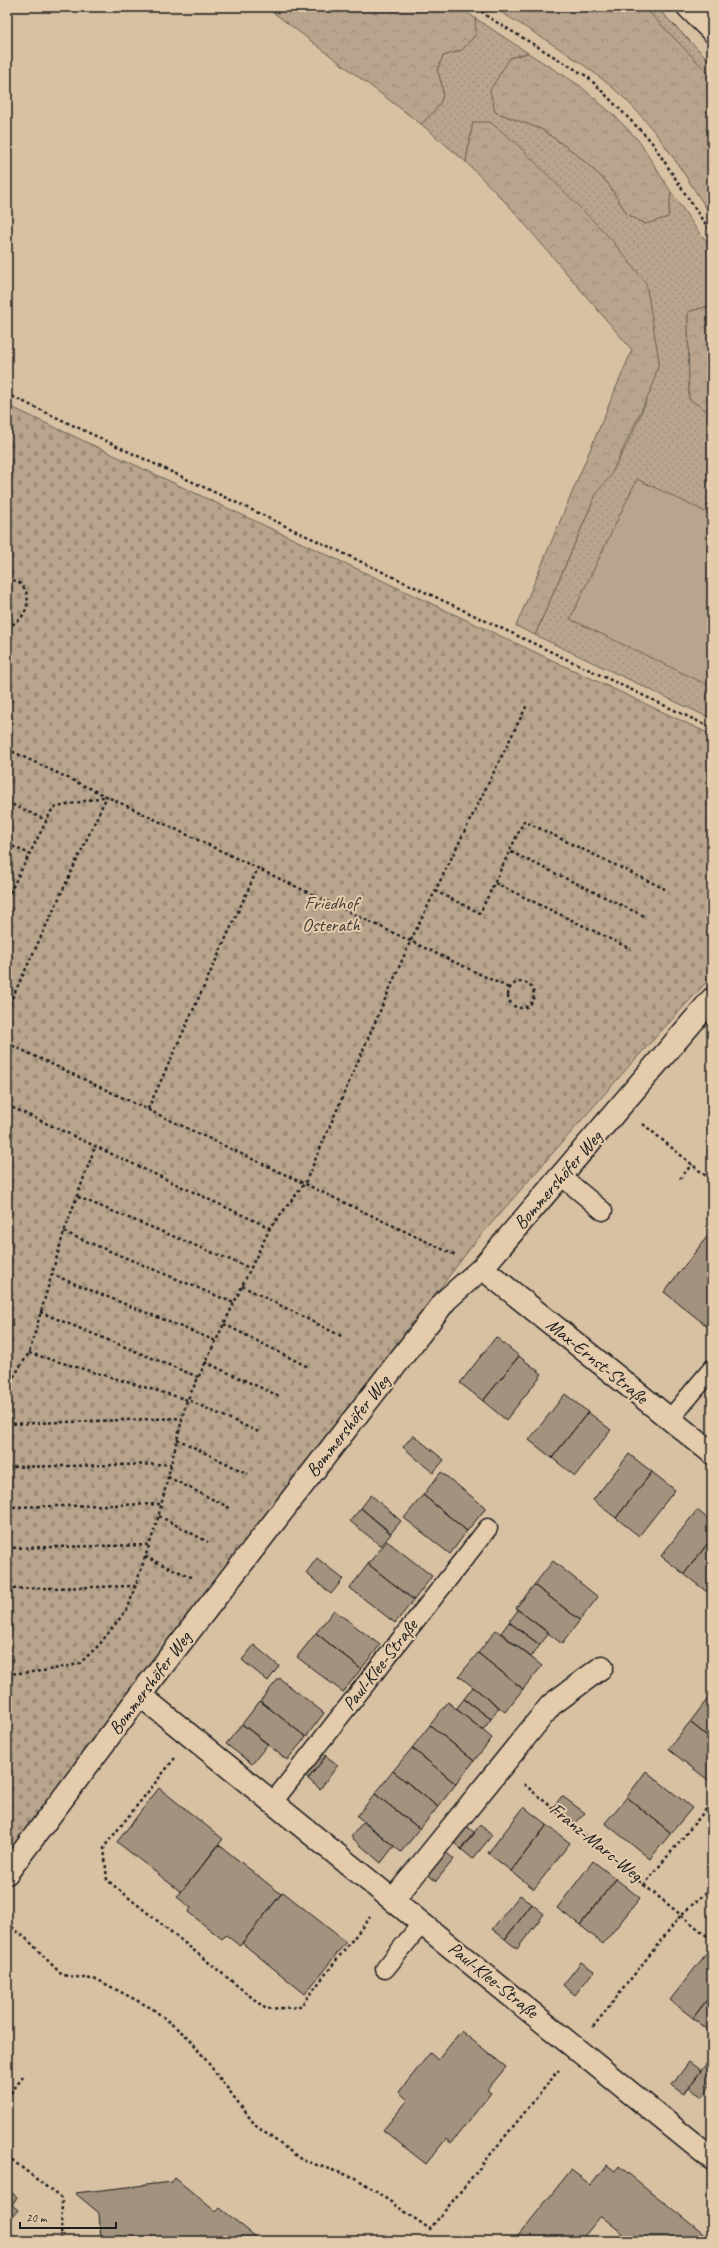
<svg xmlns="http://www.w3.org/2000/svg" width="719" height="2248" viewBox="0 0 719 2248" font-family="Caveat,sans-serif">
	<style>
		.grass { fill: url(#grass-dots); stroke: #6a6054 }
		.forest { fill: url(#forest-crowns); stroke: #6a6054 }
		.cemetery { fill: url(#cemetery-stones); stroke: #6a6054 }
		.pitch { fill: #b9a58d; stroke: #6a6054 }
		.building { fill: #a3927e; stroke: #1c1c1c }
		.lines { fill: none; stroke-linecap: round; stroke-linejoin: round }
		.service-casing { stroke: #1c1c1c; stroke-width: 21 }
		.minor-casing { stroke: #1c1c1c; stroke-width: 25 }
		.secondary-casing { stroke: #1c1c1c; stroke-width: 25 }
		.path { stroke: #1c1c1c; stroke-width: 2.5; stroke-dasharray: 3 3; stroke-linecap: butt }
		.service { stroke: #e4cbac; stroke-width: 18 }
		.minor { stroke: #e4cbac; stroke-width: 22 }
		.secondary { stroke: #e4cbac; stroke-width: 22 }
		.labels { text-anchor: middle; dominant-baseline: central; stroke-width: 4; stroke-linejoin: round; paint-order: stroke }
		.park-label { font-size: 19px; fill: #433e38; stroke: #e4cbac }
		.street-label { font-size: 19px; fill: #1c1c1c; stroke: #e4cbac }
	</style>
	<defs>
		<pattern id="grass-dots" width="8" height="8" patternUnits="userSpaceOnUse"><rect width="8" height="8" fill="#b9a58d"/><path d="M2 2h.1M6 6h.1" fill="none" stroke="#9e8d79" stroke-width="1.8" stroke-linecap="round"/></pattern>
		<pattern id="forest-crowns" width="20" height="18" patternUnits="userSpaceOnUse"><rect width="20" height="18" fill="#b9a58d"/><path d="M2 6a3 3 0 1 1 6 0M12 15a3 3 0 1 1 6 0" fill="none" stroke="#9e8d79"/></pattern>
		<pattern id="cemetery-stones" width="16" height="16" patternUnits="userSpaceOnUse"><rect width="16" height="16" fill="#b9a58d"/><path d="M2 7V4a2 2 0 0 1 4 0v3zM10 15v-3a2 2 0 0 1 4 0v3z" fill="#9e8d79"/></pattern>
	</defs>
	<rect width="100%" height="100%" fill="#d8c0a3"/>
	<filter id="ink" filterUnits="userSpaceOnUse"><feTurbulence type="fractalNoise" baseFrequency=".025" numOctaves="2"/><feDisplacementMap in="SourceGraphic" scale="8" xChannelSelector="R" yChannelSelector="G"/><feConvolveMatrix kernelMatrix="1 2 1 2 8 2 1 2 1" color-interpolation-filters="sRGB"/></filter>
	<g filter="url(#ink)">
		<!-- grass -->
		<path class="grass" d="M644,7H656L712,63V77Z
			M475,18L528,53L510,58L491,90L495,112L541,129L575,153L607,182L627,214L645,224L668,217L671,192L700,234L712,246V305L688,312L689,399L712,414V719L535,635L597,492C622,464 650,398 659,361L473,122L466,162L421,124C443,103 448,99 437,70L443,56L462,50L476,34Z"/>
		<!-- forest -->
		<path class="forest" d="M266,7H460L475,18L476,34L462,50L443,56L437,70C448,99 443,103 421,124Z
			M493,7H644L712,77V217C687,179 664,139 632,106C595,67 538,36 493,7Z
			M528,53L579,85L616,117L639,141L671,192L668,217L646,224L627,214L607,182L575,153L541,129L495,112L490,90L510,58Z
			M473,122H490L516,143L611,239L646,283L659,361L653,385L610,477L597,492L535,635L516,626L632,350L511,208L466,162Z
			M712,305V414L689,399L688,312Z"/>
		<!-- cemetery -->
		<path class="cemetery" d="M7,405L712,735V976L629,1066L475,1242L7,1857Z"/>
		<!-- pitch -->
		<path class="pitch" d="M637,479L712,515V687L570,619Z"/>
		<!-- building -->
		<path class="building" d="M710,1233L712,1235V1330L664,1292Z
			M496,1337L519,1356L483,1401L460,1383Z
			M519,1356L542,1374L506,1420L483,1401Z
			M565,1394L588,1412L552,1458L529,1440Z
			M588,1412L611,1430L575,1476L552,1458Z
			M413,1435L444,1460L433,1473L403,1447Z
			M629,1454L652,1472L616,1518L593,1500Z
			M441,1472L486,1508L467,1531L423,1495Z
			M652,1472L675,1490L639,1536L616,1518Z
			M371,1495L401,1521L391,1533L361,1508Z
			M423,1495L467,1531L450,1554L404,1518Z
			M361,1508L391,1534L381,1546L350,1521Z
			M697,1510L712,1522V1538L684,1574L661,1556Z
			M712,1538V1586L707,1592L684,1574Z
			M387,1541L432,1576L414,1600L368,1564Z
			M317,1558L343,1579L331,1594L306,1573Z
			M553,1561L598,1597L580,1620L534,1585Z
			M368,1564L414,1600L395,1623L350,1588Z
			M534,1585L580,1620L562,1644L516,1608Z
			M334,1610L380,1645L361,1669L316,1633Z
			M518,1610L549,1633L540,1645L509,1622Z
			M509,1622L540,1645L531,1657L501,1633Z
			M496,1630L542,1666L523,1689L478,1653Z
			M316,1633L361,1669L343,1692L297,1657Z
			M254,1645L279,1666L268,1681L242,1660Z
			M478,1653L523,1689L505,1712L459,1676Z
			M279,1678L324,1713L306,1737L260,1701Z
			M473,1687L499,1707L491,1719L464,1699Z
			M709,1697L712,1699V1740L690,1722Z
			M464,1699L491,1719L483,1730L456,1709Z
			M260,1701L306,1737L287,1760L242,1724Z
			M448,1702L492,1738L474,1761L430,1725Z
			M690,1722L712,1740V1783L668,1749Z
			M242,1724L268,1744L252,1764L226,1744Z
			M430,1725L474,1761L456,1784L412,1748Z
			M316,1748L326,1756L308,1779L298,1772Z
			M412,1748L456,1784L438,1807L393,1771Z
			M326,1756L338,1765L320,1789L308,1779Z
			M393,1771L438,1807L420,1829L375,1794Z
			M646,1771L692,1808L671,1833L627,1797Z
			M159,1788L223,1839L181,1892L117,1842Z
			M375,1794L420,1829L401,1852L357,1816Z
			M562,1796L585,1813L575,1824L554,1806Z
			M627,1797L671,1833L650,1859L605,1823Z
			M524,1807L547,1825L511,1871L488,1853Z
			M363,1822L394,1846L381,1863L351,1837Z
			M465,1825L475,1833L461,1849L452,1841Z
			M480,1825L492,1835L473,1859L461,1849Z
			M547,1825L570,1843L534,1889L511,1871Z
			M219,1845L281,1894L240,1946L226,1935L222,1939L188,1912L191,1908L177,1897Z
			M443,1850L454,1859L436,1881L424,1872Z
			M593,1861L616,1879L580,1925L557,1908Z
			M616,1879L640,1898L603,1944L580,1925Z
			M283,1892L346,1942L305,1994L242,1943Z
			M520,1895L532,1904L505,1939L492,1929Z
			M532,1904L544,1914L517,1949L505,1939Z
			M706,1954L712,1958V1993L693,2018L670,2000Z
			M581,1962L594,1971L575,1995L563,1985Z
			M712,1993V2033L693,2018Z
			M461,2031L506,2067L487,2090L491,2093L451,2143L446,2139L426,2164L383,2130L408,2100L399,2092L430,2053L438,2060Z
			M689,2062L701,2071L684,2094L672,2085Z
			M706,2064L712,2069V2083L702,2097L689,2087Z
			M607,2165L615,2171L619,2166L712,2241H632L601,2216L580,2241H514L571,2170L591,2185Z
			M175,2178L216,2212L220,2208L261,2241H101L99,2213L75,2193L172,2182Z
			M7,2189L17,2197L12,2205L18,2210L7,2223Z"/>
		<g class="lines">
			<!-- service casing -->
			<g class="service-casing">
				<path id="service" d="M561,1176L603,1211
					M670,1419L712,1369
					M273,1802L488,1528
					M385,1969L422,1923"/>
			</g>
			<!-- minor casing -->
			<g class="minor-casing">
				<path id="minor" d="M482,1268L712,1453
					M140,1695L712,2159
					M7,1873L140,1695L446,1300L482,1268L712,999
					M393,1900L551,1705L602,1667"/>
			</g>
			<!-- secondary casing -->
			<g class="secondary-casing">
				<path id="secondary" d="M688,7L712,31"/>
			</g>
			<!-- path -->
			<path class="path" d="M477,7L488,17L588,77L651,141L703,221L712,231
				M7,394L712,728
				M7,579C34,581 35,617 7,627
				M7,749L509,988
				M7,802L46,820
				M7,844L30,854
				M511,852L646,917
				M495,883L631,949
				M7,887L11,889
				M435,891L480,913L524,821L665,889
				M7,898L53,808L107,796
				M508 995a13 13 0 1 1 26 0a13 13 0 1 1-26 0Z
				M7,1009L107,796
				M7,1043L455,1255
				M7,1105L270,1228L305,1183L410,942L527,705
				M148,1109L258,868
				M643,1124L712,1181
				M680,1179L692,1164
				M78,1197L250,1268
				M64,1232L234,1303
				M51,1274L216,1341
				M242,1286L343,1337
				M40,1312L198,1377
				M224,1324L308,1367
				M29,1353L188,1400L261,1433
				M205,1362L279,1396
				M7,1387L29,1353L64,1232L95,1147
				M7,1424L182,1418
				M177,1439L248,1474
				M7,1467L171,1464
				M168,1477L230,1508
				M7,1507L162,1504
				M159,1516L208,1542
				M7,1548L150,1545
				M145,1557L191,1577
				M7,1589L135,1586
				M7,1643L10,1673
				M7,1674L43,1671L79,1664L99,1645L128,1608L157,1522L186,1403L270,1228
				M175,1758L104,1847L107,1880L266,2009L300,2007L370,1917
				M524,1784L644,1885L712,1802
				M644,1885L712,1940
				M7,1923L29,1941L62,1975L98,1980L153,2009L190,2039L256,2126L302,2160L356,2178L430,2229L559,2070
				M593,2027L681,1915L712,1887
				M7,2098L23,2077
				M7,2156L62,2199L61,2241"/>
			<!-- service -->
			<use href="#service" class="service"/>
			<!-- minor -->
			<use href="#minor" class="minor"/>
			<!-- secondary -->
			<use href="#secondary" class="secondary"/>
		</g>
	</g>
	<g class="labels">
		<!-- park labels -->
		<g class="park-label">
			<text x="331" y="903">Friedhof<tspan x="331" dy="22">Osterath</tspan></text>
		</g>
		<!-- street labels -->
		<g class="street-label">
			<text transform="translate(558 1180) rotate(-49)">Bommershöfer Weg</text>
			<text transform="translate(597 1361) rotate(39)">Max-Ernst-Straße</text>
			<text transform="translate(348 1426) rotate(-52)">Bommershöfer Weg</text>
			<text transform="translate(380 1665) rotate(-52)">Paul-Klee-Straße</text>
			<text transform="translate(150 1683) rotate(-53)">Bommershöfer Weg</text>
			<text transform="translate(596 1842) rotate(39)">Franz-Marc-Weg</text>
			<text transform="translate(493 1980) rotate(39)">Paul-Klee-Straße</text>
		</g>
	</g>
	<!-- margin -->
	<rect width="719" height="2248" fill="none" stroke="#e4cbac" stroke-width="24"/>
	<rect x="12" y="12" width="695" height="2224" fill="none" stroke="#1c1c1c" stroke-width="1.5" filter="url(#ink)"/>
	<!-- scale -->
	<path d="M20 2222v6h96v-6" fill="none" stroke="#1c1c1c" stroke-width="2"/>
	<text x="26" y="2222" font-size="12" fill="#1c1c1c" stroke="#e4cbac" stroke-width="3" paint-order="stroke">20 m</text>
</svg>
